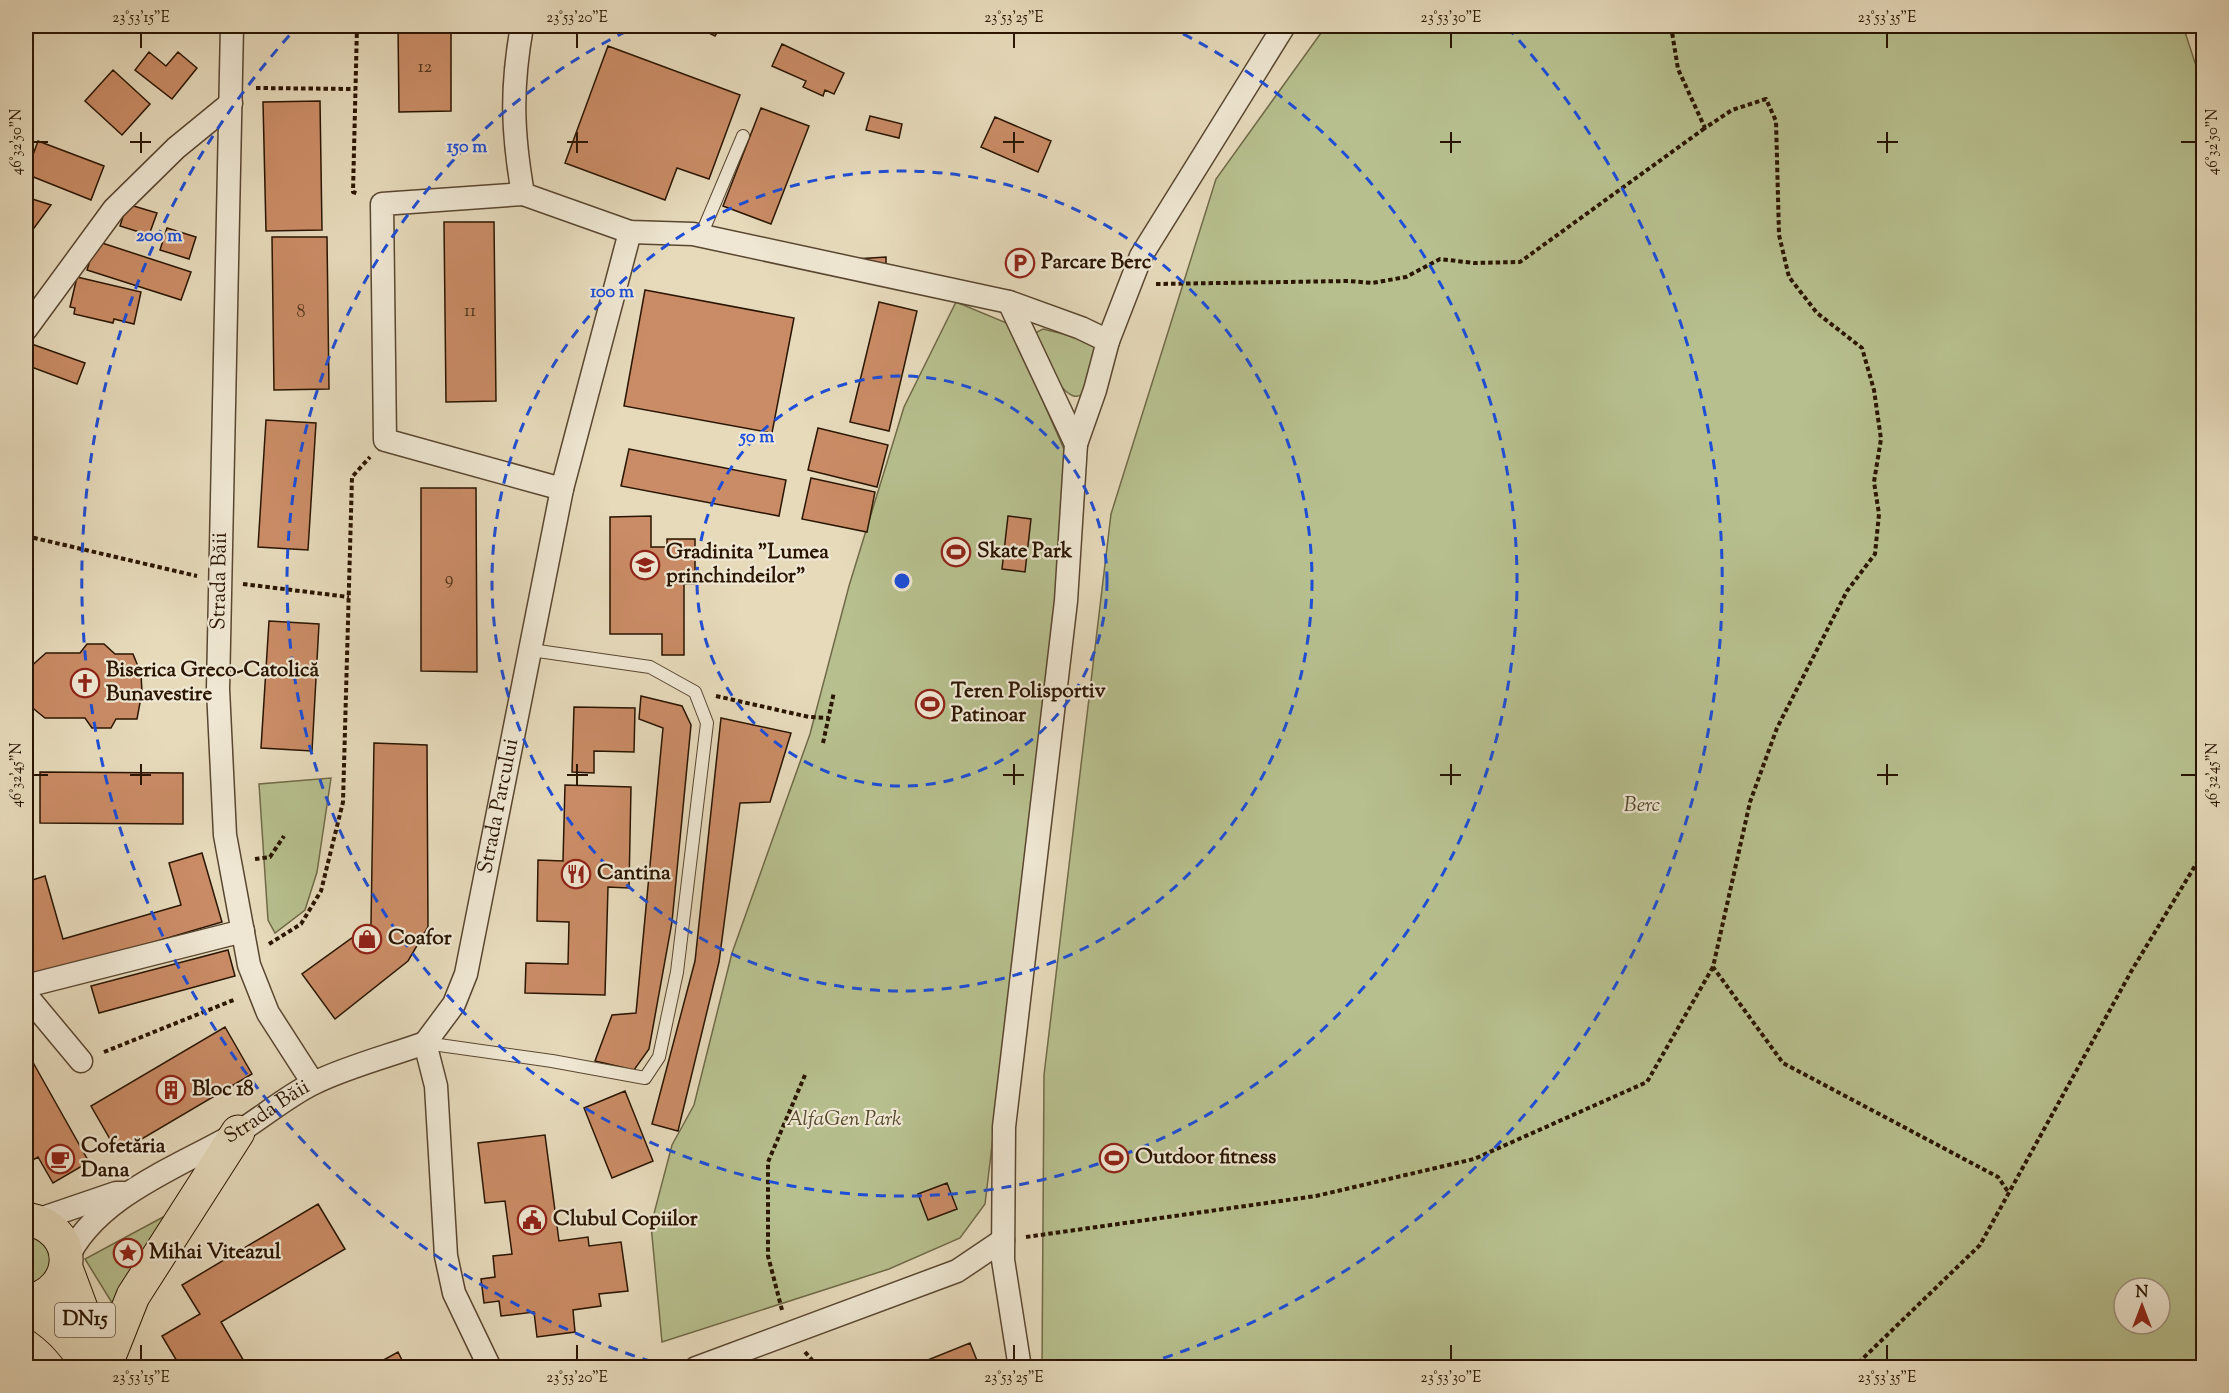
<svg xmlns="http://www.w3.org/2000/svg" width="2229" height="1393" viewBox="0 0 2229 1393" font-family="'Sorts Mill Goudy',serif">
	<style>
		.green { fill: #b7bf8e; stroke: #706a48; stroke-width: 1.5; fill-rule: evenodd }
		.building { fill: #ca8c66; stroke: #2a1501; stroke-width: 1.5 }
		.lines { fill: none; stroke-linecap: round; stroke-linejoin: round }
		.service-casing { stroke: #594630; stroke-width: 14 }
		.minor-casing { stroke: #594630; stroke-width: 25 }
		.primary-casing { stroke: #2a1501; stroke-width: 35 }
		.path { stroke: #2a1501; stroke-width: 4; stroke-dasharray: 4.5 3; stroke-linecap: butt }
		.service { stroke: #efe7d3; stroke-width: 12 }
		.minor { stroke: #efe7d3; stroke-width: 22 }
		.primary { stroke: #e6dabb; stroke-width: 33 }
		.ticks { fill: none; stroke: #2a1501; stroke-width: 2 }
		.ring { fill: none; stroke: #1d4ed8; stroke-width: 3; stroke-dasharray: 10 8 }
		.labels { text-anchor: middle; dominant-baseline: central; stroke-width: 4.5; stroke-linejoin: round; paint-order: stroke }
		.number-label { font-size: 18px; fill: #52331a }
		.shield { fill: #efe7d3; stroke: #655440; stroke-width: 1.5 }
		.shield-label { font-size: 20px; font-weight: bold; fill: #2a1501 }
		.poi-label { font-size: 21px; font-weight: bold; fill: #2a1501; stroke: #efe7d3; text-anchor: start }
		.street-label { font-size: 21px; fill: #2a1501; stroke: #efe7d3 }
		.park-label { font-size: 21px; font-style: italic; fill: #54482b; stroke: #efe7d3 }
		.centre { fill: #1d4ed8; stroke: #efe7d3; stroke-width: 3 }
		.ring-label { font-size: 18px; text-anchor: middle; font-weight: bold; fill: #1d4ed8; stroke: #efe7d3; stroke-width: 4.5; stroke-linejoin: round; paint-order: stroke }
		.neatline { fill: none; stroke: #2a1501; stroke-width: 2 }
		.ticks-label { font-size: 15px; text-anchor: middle; fill: #2a1501 }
	</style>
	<rect width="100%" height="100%" fill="#e6dabb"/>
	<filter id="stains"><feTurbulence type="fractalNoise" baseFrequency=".00333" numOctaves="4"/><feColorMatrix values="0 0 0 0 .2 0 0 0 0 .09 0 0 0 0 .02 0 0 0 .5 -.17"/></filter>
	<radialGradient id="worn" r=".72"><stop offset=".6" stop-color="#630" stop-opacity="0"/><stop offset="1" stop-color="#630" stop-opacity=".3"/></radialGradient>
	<!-- green -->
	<path class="green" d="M1326,26H2183L2204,90L2203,1367H1042L1044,1075L1111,514L1216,179ZM2124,1288H2160V1324H2124Z
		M956,302L1009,324L1067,456L1063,554L985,1204L960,1238L889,1269L662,1342L651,1225L672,1145L694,1105L732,953L810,734L849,586L904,407Z
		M1043,329L1088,340L1096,347C1093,359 1092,378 1086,389C1069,419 1039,348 1034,338L1037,332Z
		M331,778L317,872L305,910L275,933L268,920L259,784Z
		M178,1209L114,1306L85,1259Z
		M26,1233L48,1246L51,1263L44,1278L26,1285Z"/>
	<!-- building -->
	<path class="building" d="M262,26H314L313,31L262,30Z
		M398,26H451V111L399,112Z
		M695,26H721L715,36Z
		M782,44L844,73L834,94L825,90L823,96L803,87L806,81L772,66Z
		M608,46L740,95L709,179L677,168L665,200L565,163Z
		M149,52L166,66L178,52L197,68L172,99L135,70Z
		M113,70L150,104L122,135L85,101Z
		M320,101L322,230L266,231L263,102Z
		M761,108L809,126L771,224L723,206Z
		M870,116L902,124L899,138L866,130Z
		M995,117L1051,141L1038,172L981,147Z
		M38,141L104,166L91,200L26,174Z
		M26,197L51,205L26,239Z
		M127,204L157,213L149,235L120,226Z
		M444,222H494L496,401L446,402Z
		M167,228L196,237L189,259L160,250Z
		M272,237H327L329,389L274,390Z
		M96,241L191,272L181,300L87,270Z
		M886,257V266L854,259Z
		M77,277L141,292L134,324L114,319L113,323L74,314L75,308L70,307Z
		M645,290L794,318L772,433L624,406Z
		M879,302L917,311L889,431L850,422Z
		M26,342L85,363L77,384L26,365Z
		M266,420L316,423L308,550L258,547Z
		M818,428L888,445L877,487L808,470Z
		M629,449L786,480L779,516L621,486Z
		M811,478L875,492L867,532L802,519Z
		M421,488H476L477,672L421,671Z
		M651,516V547H667V539H695V584H684V655H662V634H610V517Z
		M1008,516L1031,519L1025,572L1002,569Z
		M269,621L319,624L312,751L261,748Z
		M87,644H104L115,654H133L141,674L142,692L137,719H116L111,728H92L85,718H45L29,705L28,669L46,653H80Z
		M641,696L682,706L691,725L672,922L649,1049L634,1070L595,1061L612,1015L636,1013L663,728L639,719Z
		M574,707L635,708L634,752L594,751V773L572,772Z
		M721,718L791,733L770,802L740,803L719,962L678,1131L652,1124L695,961Z
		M374,743L427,745L428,927L408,961L335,1019L302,974L371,924Z
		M40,772L183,773V824L40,823Z
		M565,785L631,787L629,888L608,887L605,995L525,993L526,963L568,964L569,922L537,921L538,860L563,861Z
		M202,853L222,922L28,979L26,882L45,876L63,939L181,905L169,863Z
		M228,950L235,976L99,1013L91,986Z
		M225,1027L252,1074L118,1153L91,1106Z
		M26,1050L89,1162L53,1183L38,1157L26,1164Z
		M625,1091L653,1161L612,1178L584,1108Z
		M545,1135L559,1241L588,1237L589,1246L621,1242L628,1291L599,1294L601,1306L573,1310L575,1332L537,1337L534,1312L501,1316L499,1301L484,1303L481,1279L495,1277L493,1256L512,1254L505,1201L485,1203L478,1143Z
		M947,1183L957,1209L928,1220L918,1194Z
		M318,1204L345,1249L221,1322L248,1368H181L162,1336L200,1314L182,1285Z
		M970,1343L980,1368H908Z
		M398,1352L406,1368H369Z"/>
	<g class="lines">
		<!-- service casing -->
		<g class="service-casing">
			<path id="service" d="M694,234L702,233L743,136
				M425,1043L552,1061L645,1078L659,1057L677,972L707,723L695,692L650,667L531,650"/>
		</g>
		<!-- minor casing -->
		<g class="minor-casing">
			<g id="minor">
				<path d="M232,26L218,689L225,835L249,965L268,1013L313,1083"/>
				<path d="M522,26C511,88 512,131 523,194L630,232L693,234L1009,302L1076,444L1066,601L1004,1127L1003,1260L1020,1368"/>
				<path d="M523,194L382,204L385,440L562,489"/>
				<path d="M1009,302L1081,328L1108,341L1095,390L1076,444"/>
				<path d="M26,329L114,209L176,148L231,103"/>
				<path d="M1108,341L1141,256L1284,26"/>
				<path d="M26,986L243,931"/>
				<path d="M26,995L81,1061"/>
				<path id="s1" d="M425,1043L454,1004L466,974L562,489L630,232"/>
				<path d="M425,1043L436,1086L446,1256L454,1293L490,1368"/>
				<path d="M37,1220L116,1193H123"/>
				<path id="s2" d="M66,1261C95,1196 179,1167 237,1133C263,1117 287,1096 314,1083C349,1066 389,1056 425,1043"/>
				<path d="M696,1368L957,1271L1003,1240"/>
			</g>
		</g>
		<!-- primary casing -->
		<g class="primary-casing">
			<path id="primary" d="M26,1219C80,1227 79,1292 26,1302
				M66,1268L88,1327L112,1368
				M26,1307C57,1323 70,1340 91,1368
				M108,1359L133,1296L238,1132"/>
		</g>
		<!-- path -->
		<path class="path" d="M357,26L353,192L359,194
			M1671,26L1678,69L1705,128L1732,110L1766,99L1776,121L1779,235L1789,277L1817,313L1862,348L1874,390L1881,439L1874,482L1879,514L1875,554L1847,591L1777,728L1750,802L1713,967L1783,1063L1998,1177L2009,1193
			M256,88L355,89
			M1156,284L1349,281L1372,283L1406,277L1440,259L1474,263L1520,262L1705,128
			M26,536L197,576
			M243,584L349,597
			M716,696L809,717L829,718
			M823,743L834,692
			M255,859L270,857L284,836
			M269,944L301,924L321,891L343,802L352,477L370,457
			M104,1052L236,999
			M1026,1237L1316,1196L1474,1159L1647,1082L1713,967
			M782,1310L768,1256V1162L805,1075
			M805,1352L819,1368
			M1853,1368L1980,1245L2132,970L2204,851"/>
		<!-- service -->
		<use href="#service" class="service"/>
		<!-- minor -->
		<use href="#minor" class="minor"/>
		<!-- primary -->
		<use href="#primary" class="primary"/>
	</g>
	<!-- ticks -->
	<path class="ticks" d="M141,33V48M577,33V48M1014,33V48M1451,33V48M1887,33V48M141,132V153M577,132V153M1014,132V153M1451,132V153M1887,132V153M33,142H48M130,142H151M567,142H588M1003,142H1024M1440,142H1461M1877,142H1898M2181,142H2196M141,764V785M577,764V785M1014,764V785M1451,764V785M1887,764V785M33,775H48M130,775H151M567,775H588M1003,775H1024M1440,775H1461M1877,775H1898M2181,775H2196M141,1345V1360M577,1345V1360M1014,1345V1360M1451,1345V1360M1887,1345V1360"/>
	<!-- distance rings -->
	<g class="ring">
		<circle cx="902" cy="581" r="205"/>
		<circle cx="902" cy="581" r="410"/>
		<path d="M1167 26A615 615 0 1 1 637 26"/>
		<path d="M669 1367A820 820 0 0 1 297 27M1507 27A820 820 0 0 1 1135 1367"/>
	</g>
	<!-- icons -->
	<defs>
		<g id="parking-ring" transform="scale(1.5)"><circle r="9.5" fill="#efe7d3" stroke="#8f2418" stroke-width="1.5"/><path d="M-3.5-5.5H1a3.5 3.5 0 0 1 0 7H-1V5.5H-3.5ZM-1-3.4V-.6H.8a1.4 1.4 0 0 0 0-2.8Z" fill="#8f2418"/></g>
		<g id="stadium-ring" transform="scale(1.5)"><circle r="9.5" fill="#efe7d3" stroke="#8f2418" stroke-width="1.5"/><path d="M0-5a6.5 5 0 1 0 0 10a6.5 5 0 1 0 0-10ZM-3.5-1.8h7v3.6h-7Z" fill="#8f2418"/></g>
		<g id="school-ring" transform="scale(1.5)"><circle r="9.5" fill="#efe7d3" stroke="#8f2418" stroke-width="1.5"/><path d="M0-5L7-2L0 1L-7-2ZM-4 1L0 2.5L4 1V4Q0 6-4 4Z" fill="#8f2418"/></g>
		<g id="church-ring" transform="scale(1.5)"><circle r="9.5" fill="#efe7d3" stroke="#8f2418" stroke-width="1.5"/><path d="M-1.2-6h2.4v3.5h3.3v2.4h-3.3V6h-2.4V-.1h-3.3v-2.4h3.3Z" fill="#8f2418"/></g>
		<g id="restaurant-ring" transform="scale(1.5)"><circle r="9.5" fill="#efe7d3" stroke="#8f2418" stroke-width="1.5"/><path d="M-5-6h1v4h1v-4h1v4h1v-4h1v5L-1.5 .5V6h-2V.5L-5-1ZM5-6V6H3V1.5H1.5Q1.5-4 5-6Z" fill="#8f2418"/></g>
		<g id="shop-ring" transform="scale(1.5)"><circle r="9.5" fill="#efe7d3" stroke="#8f2418" stroke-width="1.5"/><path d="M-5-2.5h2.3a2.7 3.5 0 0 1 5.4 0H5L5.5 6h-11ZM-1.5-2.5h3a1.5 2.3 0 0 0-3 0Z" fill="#8f2418"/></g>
		<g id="building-ring" transform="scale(1.5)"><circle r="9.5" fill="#efe7d3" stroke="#8f2418" stroke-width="1.5"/><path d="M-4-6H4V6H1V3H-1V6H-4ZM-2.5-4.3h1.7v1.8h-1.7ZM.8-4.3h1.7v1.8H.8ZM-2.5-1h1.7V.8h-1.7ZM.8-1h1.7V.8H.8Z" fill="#8f2418"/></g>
		<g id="cafe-ring" transform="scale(1.5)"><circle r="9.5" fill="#efe7d3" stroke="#8f2418" stroke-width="1.5"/><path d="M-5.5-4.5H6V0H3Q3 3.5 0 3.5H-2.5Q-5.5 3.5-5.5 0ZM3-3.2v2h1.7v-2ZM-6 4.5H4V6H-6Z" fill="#8f2418"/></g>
		<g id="civic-ring" transform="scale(1.5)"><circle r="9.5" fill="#efe7d3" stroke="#8f2418" stroke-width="1.5"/><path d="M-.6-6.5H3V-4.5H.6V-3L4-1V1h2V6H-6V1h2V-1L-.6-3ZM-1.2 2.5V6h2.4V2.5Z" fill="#8f2418"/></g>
		<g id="sight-ring" transform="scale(1.5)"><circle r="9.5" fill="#efe7d3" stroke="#8f2418" stroke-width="1.5"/><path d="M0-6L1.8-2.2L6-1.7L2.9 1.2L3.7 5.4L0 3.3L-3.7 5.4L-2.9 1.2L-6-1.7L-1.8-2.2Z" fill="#8f2418"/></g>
	</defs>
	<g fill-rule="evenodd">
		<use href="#parking-ring" x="1020" y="263"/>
		<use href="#stadium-ring" x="956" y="552"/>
		<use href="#school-ring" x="645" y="565"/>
		<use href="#church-ring" x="85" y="683"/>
		<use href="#stadium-ring" x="930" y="704"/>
		<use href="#restaurant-ring" x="576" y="874"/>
		<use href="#shop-ring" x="367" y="939"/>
		<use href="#building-ring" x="171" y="1090"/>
		<use href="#stadium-ring" x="1114" y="1158"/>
		<use href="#cafe-ring" x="60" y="1159"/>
		<use href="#civic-ring" x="532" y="1220"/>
		<use href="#sight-ring" x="128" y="1253"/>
	</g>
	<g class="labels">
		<!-- number labels -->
		<g class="number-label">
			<text x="425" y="68">12</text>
			<text x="470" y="312">11</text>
			<text x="301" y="313">8</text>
			<text x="449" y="580">9</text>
		</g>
		<!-- shield labels -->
		<rect class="shield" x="55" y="1303" width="60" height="34" rx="4.5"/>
		<g class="shield-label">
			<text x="85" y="1320">DN15</text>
		</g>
		<!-- poi labels -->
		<g class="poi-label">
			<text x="1041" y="263">Parcare Berc</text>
			<text x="977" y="552">Skate Park</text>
			<text x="666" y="553">Gradinita "Lumea<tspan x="666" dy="24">princhindeilor"</tspan></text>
			<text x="106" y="671">Biserica Greco-Catolică<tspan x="106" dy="24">Bunavestire</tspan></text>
			<text x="951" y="692">Teren Polisportiv<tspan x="951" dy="24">Patinoar</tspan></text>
			<text x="597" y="874">Cantina</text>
			<text x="388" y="939">Coafor</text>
			<text x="192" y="1090">Bloc 18</text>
			<text x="81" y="1147">Cofetăria<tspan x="81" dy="24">Dana</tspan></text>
			<text x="1135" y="1158">Outdoor fitness</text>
			<text x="553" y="1220">Clubul Copiilor</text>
			<text x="149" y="1253">Mihai Viteazul</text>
		</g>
		<!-- street labels -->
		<g class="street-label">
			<text transform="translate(220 581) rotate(-89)">Strada Băii</text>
			<text stroke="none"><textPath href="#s1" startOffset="252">Strada Parcului</textPath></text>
			<text stroke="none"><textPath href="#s2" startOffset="254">Strada Băii</textPath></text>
		</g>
		<!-- park labels -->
		<g class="park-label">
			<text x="1642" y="806">Berc</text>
			<text x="844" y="1120">AlfaGen Park</text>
		</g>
	</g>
	<circle cx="902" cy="581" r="9" class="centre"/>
	<g class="ring-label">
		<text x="467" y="152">150 m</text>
		<text x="159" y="241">200 m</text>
		<text x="612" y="297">100 m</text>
		<text x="757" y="442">50 m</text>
	</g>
	<!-- margin -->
	<rect width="2229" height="1393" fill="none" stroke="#e6dabb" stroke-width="66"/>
	<!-- north arrow -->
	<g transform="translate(2142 1306)"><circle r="28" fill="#efe7d3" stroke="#a0937f" stroke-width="1.5"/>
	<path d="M0-4.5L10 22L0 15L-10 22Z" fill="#8f2418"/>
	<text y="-9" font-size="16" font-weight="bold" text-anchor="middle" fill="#2a1501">N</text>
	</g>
	<rect x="33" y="33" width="2163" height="1327" class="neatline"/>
	<g class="ticks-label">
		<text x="141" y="22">23°53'15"E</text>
		<text x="577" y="22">23°53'20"E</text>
		<text x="1014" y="22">23°53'25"E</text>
		<text x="1451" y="22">23°53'30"E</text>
		<text x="1887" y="22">23°53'35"E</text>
		<text transform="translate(16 142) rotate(-90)" y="5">46°32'50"N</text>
		<text transform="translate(2212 142) rotate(-90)" y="5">46°32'50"N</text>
		<text transform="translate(16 775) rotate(-90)" y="5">46°32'45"N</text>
		<text transform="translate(2212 775) rotate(-90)" y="5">46°32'45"N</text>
		<text x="141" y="1382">23°53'15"E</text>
		<text x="577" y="1382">23°53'20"E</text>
		<text x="1014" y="1382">23°53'25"E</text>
		<text x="1451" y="1382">23°53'30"E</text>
		<text x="1887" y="1382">23°53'35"E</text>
	</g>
	<rect width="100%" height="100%" filter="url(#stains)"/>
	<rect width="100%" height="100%" fill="url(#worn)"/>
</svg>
